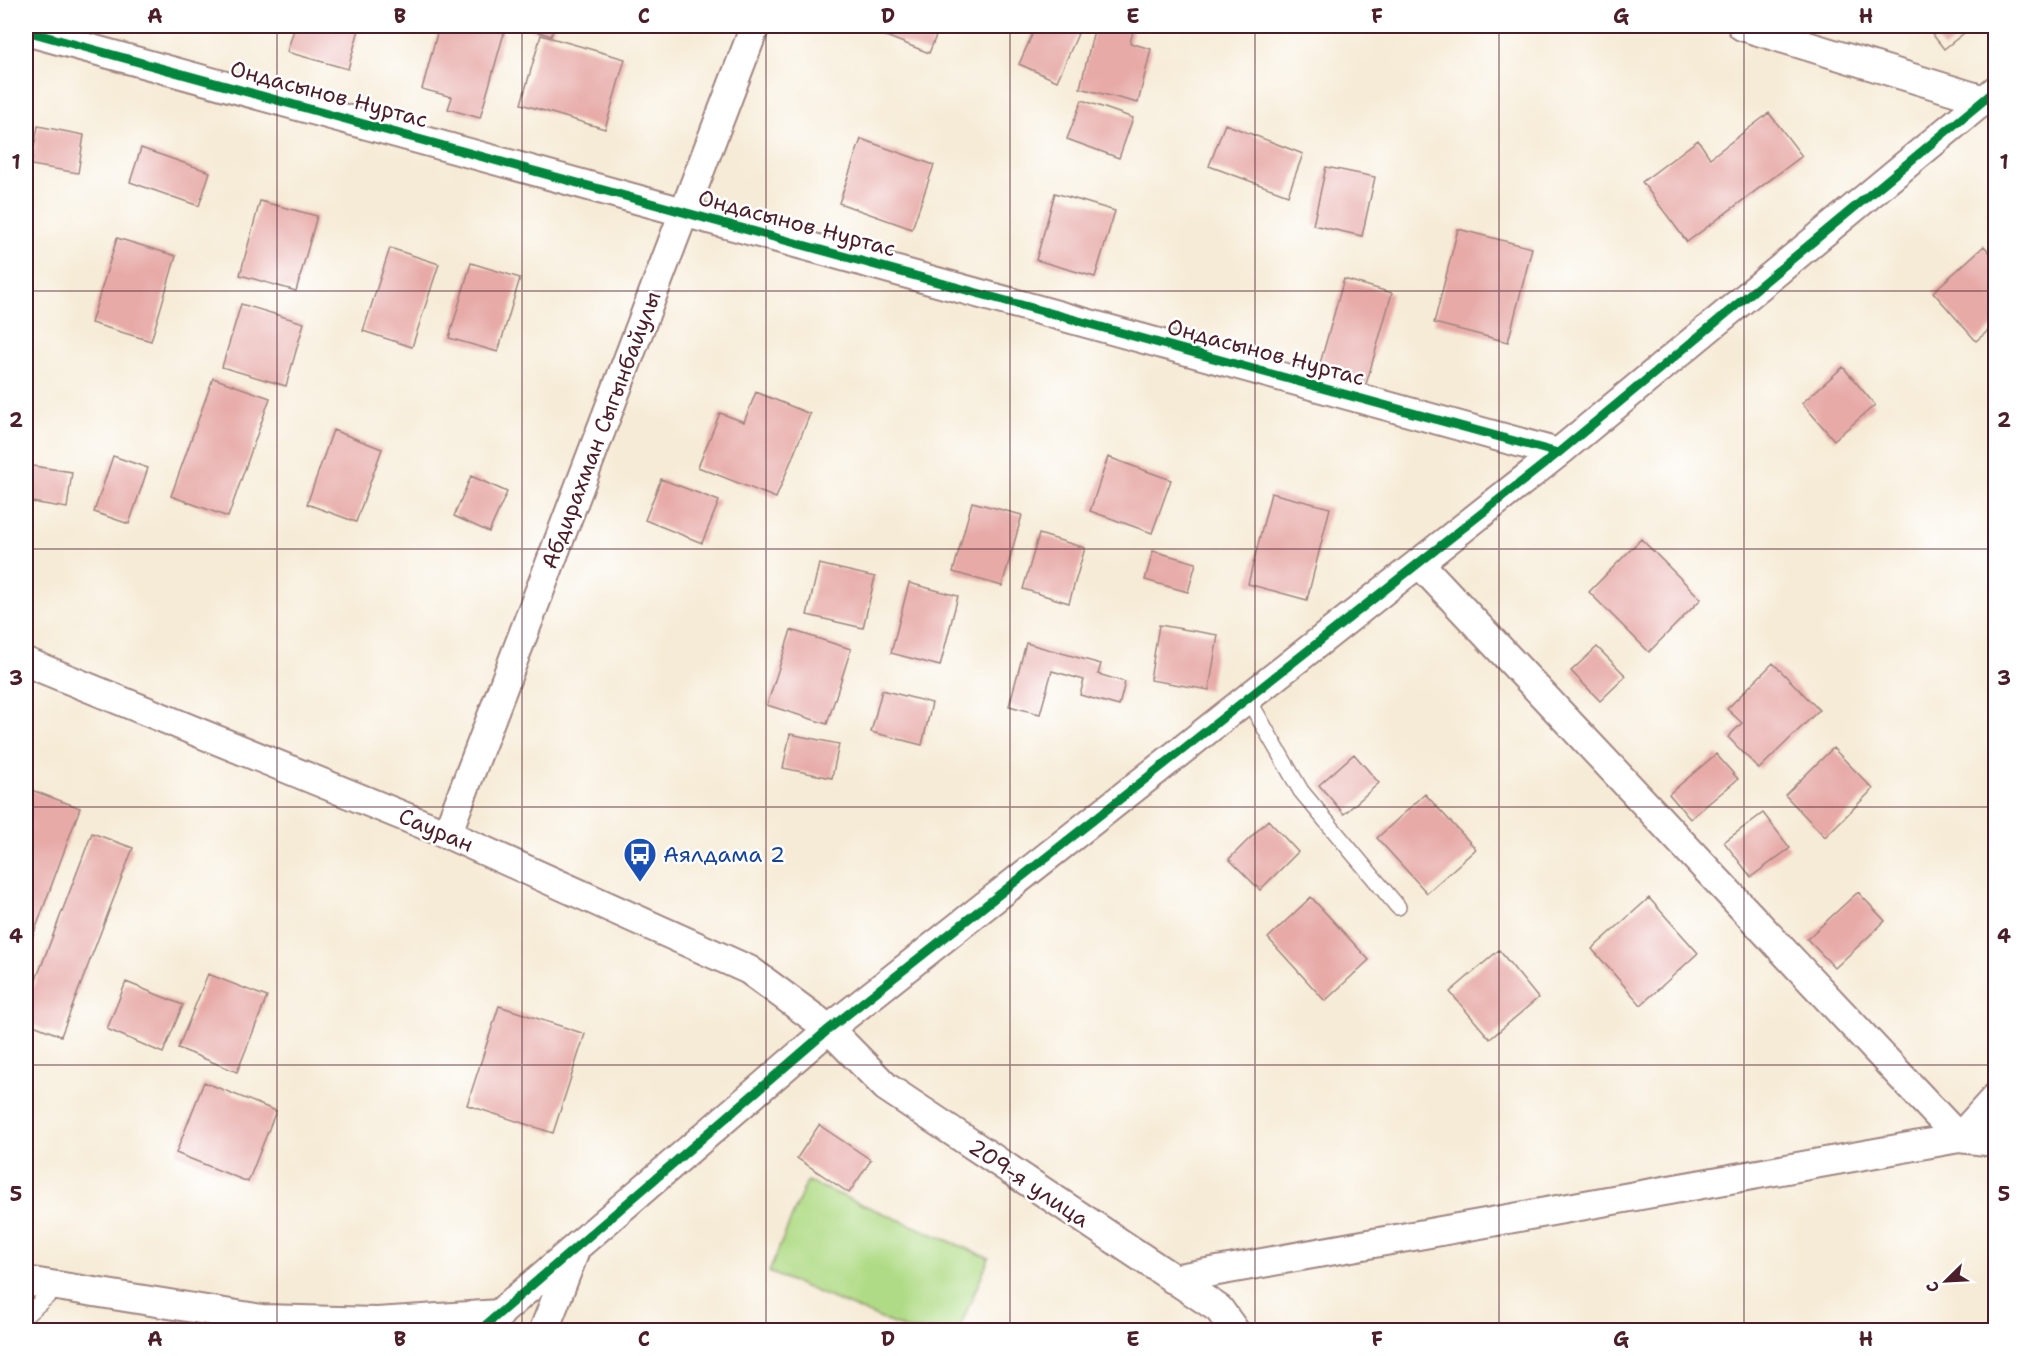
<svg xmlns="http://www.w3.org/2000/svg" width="2021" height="1356" viewBox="0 0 2021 1356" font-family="'Shantell Sans',sans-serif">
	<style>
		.pitch { fill: #b0db86; stroke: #7d7d58; stroke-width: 1.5 }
		.building { fill: #e7aaa7 }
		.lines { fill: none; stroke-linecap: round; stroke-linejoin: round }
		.service-casing { stroke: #a08580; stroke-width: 18 }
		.minor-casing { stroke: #a08580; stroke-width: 32 }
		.service { stroke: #fff; stroke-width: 15 }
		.minor { stroke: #fff; stroke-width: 28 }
		.cycleway-casing { stroke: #fff; stroke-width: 13 }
		.cycleway { stroke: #00873e; stroke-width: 9 }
		.grid { fill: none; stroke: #4a1f2b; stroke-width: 1.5; stroke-opacity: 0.55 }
		.labels { text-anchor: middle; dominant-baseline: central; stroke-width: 5; stroke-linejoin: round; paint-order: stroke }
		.street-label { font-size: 22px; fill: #4a1f2b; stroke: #fff }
		.transit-label { font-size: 22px; fill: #164399; stroke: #fff; text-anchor: start }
		.neatline { fill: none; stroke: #4a1f2b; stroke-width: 2 }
		.grid-label { font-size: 20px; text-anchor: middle; font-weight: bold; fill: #4a1f2b }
	</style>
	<rect width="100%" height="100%" fill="#fff"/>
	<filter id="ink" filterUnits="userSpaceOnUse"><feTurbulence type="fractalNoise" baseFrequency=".0167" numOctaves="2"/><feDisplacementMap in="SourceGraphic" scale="12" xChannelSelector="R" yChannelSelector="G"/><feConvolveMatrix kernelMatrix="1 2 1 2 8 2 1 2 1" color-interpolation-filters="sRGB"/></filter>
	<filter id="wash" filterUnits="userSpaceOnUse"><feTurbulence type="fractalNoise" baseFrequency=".008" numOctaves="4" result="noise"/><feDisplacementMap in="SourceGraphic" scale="24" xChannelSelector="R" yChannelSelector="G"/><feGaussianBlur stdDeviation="1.35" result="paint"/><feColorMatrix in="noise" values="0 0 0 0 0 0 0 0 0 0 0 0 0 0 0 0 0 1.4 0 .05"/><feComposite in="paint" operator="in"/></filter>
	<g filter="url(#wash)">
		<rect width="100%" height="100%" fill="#f6ebd6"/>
		<!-- pitch -->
		<path class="pitch" d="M807,1181L989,1258L959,1330H908L769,1272Z"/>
		<g id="blocks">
			<!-- building -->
			<path class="building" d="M295,26H360L348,69L287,52Z
				M439,26H478L504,33L480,118L448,109L452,97L422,89Z
				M521,26H555L551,36Z
				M879,26H940L929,53L876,32Z
				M1036,26H1060L1078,34L1057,81L1019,64Z
				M1095,26H1111L1133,31L1130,43L1151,49L1138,103L1080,88Z
				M1926,26H1973L1944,49Z
				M541,35L625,59L605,129L521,104Z
				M1082,100L1133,118L1119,158L1067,139Z
				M1769,113L1802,156L1687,242L1642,182L1698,140L1710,158Z
				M1225,124L1303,154L1288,195L1209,166Z
				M38,126L84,135L78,173L31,165Z
				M861,139L934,165L912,229L839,203Z
				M141,148L210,172L199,206L130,182Z
				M1326,167L1375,177L1362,236L1313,225Z
				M1055,193L1115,211L1095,277L1036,260Z
				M260,201L317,216L296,291L240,275Z
				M1996,204V221L1987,213Z
				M1458,229L1532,248L1508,342L1434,323Z
				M117,238L176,256L151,341L91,323Z
				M1984,246L1996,259V324L1976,341L1933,292Z
				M390,248L439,264L412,347L363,331Z
				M471,263L520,278L498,352L449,338Z
				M1344,279L1392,293L1365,388L1317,374Z
				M241,304L304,323L286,386L222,367Z
				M1843,367L1875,405L1834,440L1802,403Z
				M213,378L270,398L228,517L171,496Z
				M756,392L810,414L776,498L698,467L720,413L744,422Z
				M333,430L382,449L356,522L307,504Z
				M113,456L148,468L129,524L94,512Z
				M1108,457L1171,480L1152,533L1090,511Z
				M26,465L72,472L67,508L26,501Z
				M471,476L507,492L489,532L454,516Z
				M661,479L719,501L702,543L645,520Z
				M1271,493L1330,508L1307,600L1248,584Z
				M972,502L1022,515L1002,586L953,572Z
				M1039,534L1085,548L1069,603L1023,589Z
				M1641,539L1701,599L1649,652L1589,592Z
				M1153,551L1196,563L1188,592L1145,580Z
				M819,564L875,577L863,628L807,615Z
				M909,583L958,596L940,666L891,653Z
				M1159,625L1218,635L1209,690L1150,680Z
				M791,630L851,649L827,724L767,705Z
				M1026,643L1101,664L1098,674L1125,682L1119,706L1080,695L1084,680L1052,671L1040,714L1009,706Z
				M1597,647L1626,676L1600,701L1571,671Z
				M1773,663L1819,710L1759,769L1728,737L1742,723L1727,709Z
				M882,690L932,703L922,745L871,732Z
				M790,734L839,744L832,778L783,768Z
				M1833,748L1873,789L1825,837L1785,795Z
				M1354,754L1379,783L1344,814L1319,785Z
				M1716,754L1738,779L1690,819L1669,794Z
				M26,788L80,808L26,955Z
				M1425,794L1476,849L1427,893L1377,838Z
				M1763,813L1790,848L1751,877L1724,842Z
				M1268,820L1298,852L1260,890L1229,859Z
				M92,833L133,848L61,1036L26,1022V1006Z
				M1858,892L1885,921L1835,968L1807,939Z
				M1311,897L1369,960L1325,1001L1268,938Z
				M1649,898L1698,953L1641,1005L1592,949Z
				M1499,950L1538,998L1490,1039L1450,992Z
				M208,974L267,997L237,1072L178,1048Z
				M126,982L183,1005L163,1053L107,1029Z
				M499,1006L585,1034L553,1133L467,1105Z
				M204,1082L276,1111L248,1182L176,1153Z
				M819,1125L871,1160L849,1193L797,1158Z"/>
		</g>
	</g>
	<g filter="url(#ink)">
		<use href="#blocks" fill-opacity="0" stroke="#a08580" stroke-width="1.5"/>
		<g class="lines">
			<!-- service casing -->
			<g class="service-casing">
				<path id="service" d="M1248,699L1301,791L1398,907
					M26,1315L58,1287"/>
			</g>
			<!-- minor casing -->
			<g class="minor-casing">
				<path id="minor" d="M1742,26L1984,100
					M26,31L1558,453
					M1419,563L1959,1138L1996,1097
					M26,662L447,834L749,970L829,1029L886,1087L1219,1309L1234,1330
					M447,834L755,26
					M1173,1279L1959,1138L1996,1142
					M26,1281L262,1319L377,1322L500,1314
					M480,1330L829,1029L1558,453L1996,90
					M544,1330L574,1253"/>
			</g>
			<!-- service -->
			<use href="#service" class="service"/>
			<!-- minor -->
			<use href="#minor" class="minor"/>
			<!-- cycleway casing -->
			<g class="cycleway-casing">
				<path id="cycleway" d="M26,31L1558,453
					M480,1330L829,1029L1558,453L1996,90"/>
			</g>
			<!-- cycleway -->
			<use href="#cycleway" class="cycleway"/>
		</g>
	</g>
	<!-- grid -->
	<path class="grid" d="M277,26V1330M522,26V1330M766,26V1330M1010,26V1330M1255,26V1330M1499,26V1330M1744,26V1330M26,291H1996M26,549H1996M26,807H1996M26,1065H1996"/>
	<!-- icons -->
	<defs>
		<g id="bus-pin" transform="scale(1.725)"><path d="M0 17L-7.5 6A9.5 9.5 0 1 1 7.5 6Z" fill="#1a4fb4" stroke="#fff"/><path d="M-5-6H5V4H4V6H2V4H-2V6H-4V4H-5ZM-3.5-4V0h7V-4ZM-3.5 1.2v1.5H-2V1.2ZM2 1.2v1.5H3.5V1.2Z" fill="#fff"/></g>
	</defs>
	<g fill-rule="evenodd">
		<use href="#bus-pin" x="640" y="854"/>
	</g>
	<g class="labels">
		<!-- street labels -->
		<g class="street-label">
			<text transform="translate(329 94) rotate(15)">Ондасынов Нуртас</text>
			<text transform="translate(797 223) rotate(15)">Ондасынов Нуртас</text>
			<text transform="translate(1266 352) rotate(15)">Ондасынов Нуртас</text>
			<text transform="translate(601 430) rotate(-69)">Абдирахман Сыгынбайулы</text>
			<text transform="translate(436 830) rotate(23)">Сауран</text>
			<text transform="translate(1029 1183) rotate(34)">209-я улица</text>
		</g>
		<!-- transit labels -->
		<g class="transit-label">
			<text x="663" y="854">Аялдама 2</text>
		</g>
	</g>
	<!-- margin -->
	<rect width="2021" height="1356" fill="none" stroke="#fff" stroke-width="66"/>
	<!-- north arrow -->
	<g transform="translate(1946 1281) rotate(246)" stroke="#ffffff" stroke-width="4.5" paint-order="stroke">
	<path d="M0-4.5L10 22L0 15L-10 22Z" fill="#4a1f2b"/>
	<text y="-9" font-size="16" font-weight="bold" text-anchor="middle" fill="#4a1f2b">С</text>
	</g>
	<rect x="33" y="33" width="1955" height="1290" class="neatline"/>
	<g class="grid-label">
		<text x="155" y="23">A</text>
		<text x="400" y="23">B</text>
		<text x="644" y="23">C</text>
		<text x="888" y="23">D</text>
		<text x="1133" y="23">E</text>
		<text x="1377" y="23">F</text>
		<text x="1621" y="23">G</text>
		<text x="1866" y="23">H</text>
		<text x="16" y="169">1</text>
		<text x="2004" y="169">1</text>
		<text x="16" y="427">2</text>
		<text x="2004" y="427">2</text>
		<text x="16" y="685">3</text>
		<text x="2004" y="685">3</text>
		<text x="16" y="943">4</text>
		<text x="2004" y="943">4</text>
		<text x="16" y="1201">5</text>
		<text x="2004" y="1201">5</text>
		<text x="155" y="1346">A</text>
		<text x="400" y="1346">B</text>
		<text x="644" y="1346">C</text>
		<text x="888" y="1346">D</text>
		<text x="1133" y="1346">E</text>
		<text x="1377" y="1346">F</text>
		<text x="1621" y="1346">G</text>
		<text x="1866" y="1346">H</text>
	</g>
</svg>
